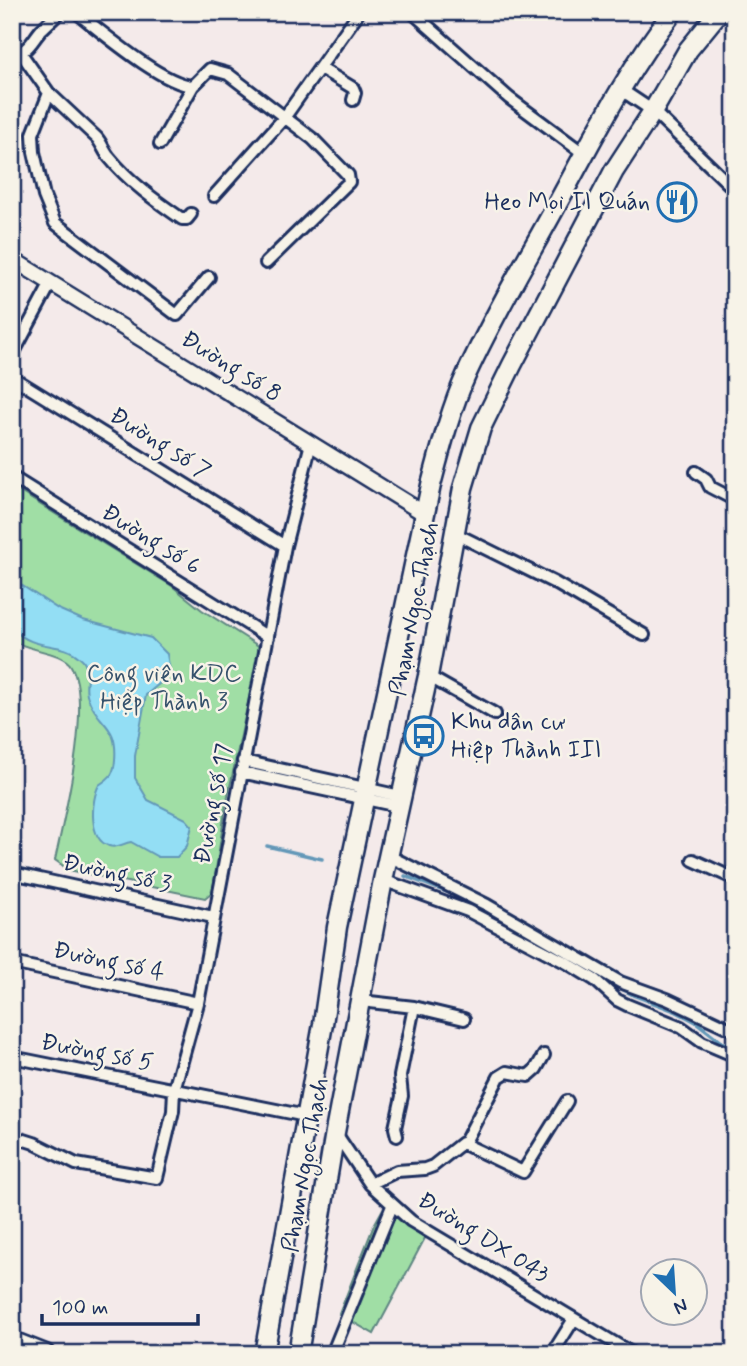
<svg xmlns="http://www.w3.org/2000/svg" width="747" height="1366" viewBox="0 0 747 1366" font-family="Mynerve,sans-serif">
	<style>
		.green { fill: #a0dea5; stroke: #5e8682; stroke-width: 2 }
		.water { fill: #93def4; stroke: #6398b8; stroke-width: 2 }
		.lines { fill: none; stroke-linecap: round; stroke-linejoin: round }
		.stream { stroke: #6398b8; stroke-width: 3.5 }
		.minor-casing { stroke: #1b2f5e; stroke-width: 16 }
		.tertiary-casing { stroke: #1b2f5e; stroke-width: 19 }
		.primary-casing { stroke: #1b2f5e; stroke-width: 23 }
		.minor { stroke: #f7f3e8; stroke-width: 10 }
		.tertiary { stroke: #f7f3e8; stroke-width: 14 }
		.primary { stroke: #f7f3e8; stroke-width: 18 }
		.labels { text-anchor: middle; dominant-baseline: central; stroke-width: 5; stroke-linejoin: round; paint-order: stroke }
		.poi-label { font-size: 24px; fill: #1b2f5e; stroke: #f7f3e8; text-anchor: end }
		.street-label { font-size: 24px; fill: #1b2f5e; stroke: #f7f3e8 }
		.park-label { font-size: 24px; fill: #36526c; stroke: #f7f3e8 }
	</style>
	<rect width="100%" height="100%" fill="#f4eaea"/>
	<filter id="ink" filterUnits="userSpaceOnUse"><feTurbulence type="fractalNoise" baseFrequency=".0143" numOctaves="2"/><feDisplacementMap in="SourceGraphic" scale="14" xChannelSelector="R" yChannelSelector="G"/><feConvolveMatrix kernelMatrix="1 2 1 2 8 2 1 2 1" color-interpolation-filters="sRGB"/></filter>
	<g filter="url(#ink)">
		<!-- green -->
		<path class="green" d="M12,487L172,586L202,610L260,647L226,805L214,883L211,893L205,898L69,870L55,860C64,818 93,702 71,666C62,651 27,651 12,640Z
			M384,1207L425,1238L374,1334L339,1314L374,1225Z"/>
		<!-- water -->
		<path class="water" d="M12,579L58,609L83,620L151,638L167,654L170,671L167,677L146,695L135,756V778L148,800L186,819L192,826L187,846L177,857H158L131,842C123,843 118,849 109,846C88,839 91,800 99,785C111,777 114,774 115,760C118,723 99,727 88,698C82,685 94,669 80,658C59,639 36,653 12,628Z"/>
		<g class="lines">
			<!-- stream -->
			<path class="stream" d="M267,846L322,859
				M405,876L447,892L539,941
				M603,983L607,981L633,995L675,1011L696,1022L723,1043L735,1044"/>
			<!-- minor casing -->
			<g class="minor-casing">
				<path id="minor" d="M76,12C102,32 162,84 193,86L210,69L228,74L313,139L348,175L349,182L266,263
					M412,12L509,98L583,153
					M21,53L49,93L33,134L34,152L44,196L55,223L177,315L209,277
					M12,55C29,52 32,40 42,29C48,23 54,18 60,12
					M320,68L353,88L355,93L353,100
					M620,89L653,111L735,190
					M49,93L97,138C102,144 104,151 109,157C129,182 156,201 182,219H187L191,214
					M160,144L193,86
					M214,196L284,118L359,12
					M12,356L51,283
					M12,377L285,546
					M696,472L706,479L710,487L735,500
					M12,477L268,637
					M454,533L555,583L644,635
					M428,676L495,714
					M243,761L400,796
					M241,772L398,806
					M389,856L487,905L620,982L667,999L735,1031
					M693,860L735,879
					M12,873L213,917
					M383,880L468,911L567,963L595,980L617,1000L627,1005L681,1027L702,1042L735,1056
					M12,963L198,1003
					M361,1001L414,1007L464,1019
					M12,1057L306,1116
					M335,1132L370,1184L411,1221L633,1354
					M12,1136L34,1143L76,1164L157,1178L173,1111L174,1090L198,1003L285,546L311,443
					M397,1136L395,1128L402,1096L400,1076L414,1007
					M464,1144L499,1077L507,1072L528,1076L536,1069L544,1055
					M370,1184L397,1171L425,1169L433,1166L462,1143L523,1172L567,1101
					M332,1354L392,1206
					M552,1354L574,1319"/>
			</g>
			<!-- tertiary casing -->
			<g class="tertiary-casing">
				<path id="tertiary" d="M12,259L425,514"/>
			</g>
			<!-- primary casing -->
			<g class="primary-casing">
				<path id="primary" d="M12,1341L45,1354
					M264,1354L323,1024L337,927L431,485C441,447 451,408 467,373C493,316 525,263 555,208C592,141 625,73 673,12
					M298,1354L335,1132L383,880L428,676L463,488L481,428L512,365L614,171L653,111L688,50L719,12"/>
			</g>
			<!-- minor -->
			<use href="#minor" class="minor"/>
			<!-- tertiary -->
			<use href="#tertiary" class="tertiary"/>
			<!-- primary -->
			<use href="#primary" class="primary"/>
		</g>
	</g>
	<!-- icons -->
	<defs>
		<g id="restaurant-ring" transform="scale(2.0125)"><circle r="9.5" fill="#f7f3e8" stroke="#1f6fb2" stroke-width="1.5"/><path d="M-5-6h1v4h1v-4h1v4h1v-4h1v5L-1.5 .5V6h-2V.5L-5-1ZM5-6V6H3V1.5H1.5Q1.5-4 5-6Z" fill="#1f6fb2"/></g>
		<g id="bus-ring" transform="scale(2.0125)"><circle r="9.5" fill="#f7f3e8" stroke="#1f6fb2" stroke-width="1.5"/><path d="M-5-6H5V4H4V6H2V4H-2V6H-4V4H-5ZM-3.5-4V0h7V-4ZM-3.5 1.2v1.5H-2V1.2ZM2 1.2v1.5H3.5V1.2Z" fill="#1f6fb2"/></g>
	</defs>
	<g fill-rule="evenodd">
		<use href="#restaurant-ring" x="677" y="202"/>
		<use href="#bus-ring" x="424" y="736"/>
	</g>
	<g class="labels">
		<!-- poi labels -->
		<g class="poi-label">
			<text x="650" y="202">Heo Mọi II Quán</text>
			<text x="451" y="722" text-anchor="start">Khu dân cư<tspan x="451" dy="28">Hiệp Thành III</tspan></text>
		</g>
		<!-- street labels -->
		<g class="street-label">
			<text transform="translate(231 367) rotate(32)">Đường số 8</text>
			<text transform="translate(160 444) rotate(32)">Đường số 7</text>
			<text transform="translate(151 540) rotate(32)">Đường số 6</text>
			<text transform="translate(415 609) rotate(-79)">Phạm Ngọc Thạch</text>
			<text transform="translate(214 804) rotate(-79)">Đường số 17</text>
			<text transform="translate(117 874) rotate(12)">Đường số 3</text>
			<text transform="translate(109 962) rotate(12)">Đường số 4</text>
			<text transform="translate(97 1053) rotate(11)">Đường số 5</text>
			<text transform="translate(306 1165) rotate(-80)">Phạm Ngọc Thạch</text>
			<text transform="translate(483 1238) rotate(32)">Đường DX 043</text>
		</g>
		<!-- park labels -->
		<g class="park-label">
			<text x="164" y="674">Công viên KDC<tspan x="164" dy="28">Hiệp Thành 3</tspan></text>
		</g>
	</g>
	<!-- margin -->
	<rect width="747" height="1366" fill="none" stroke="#f7f3e8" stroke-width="42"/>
	<rect x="21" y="21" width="705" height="1324" fill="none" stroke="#1b2f5e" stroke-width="2.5" filter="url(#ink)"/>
	<!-- north arrow -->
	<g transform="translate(674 1292) rotate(155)"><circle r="33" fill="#f7f3e8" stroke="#9fa5b1" stroke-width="2"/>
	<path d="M0-5L12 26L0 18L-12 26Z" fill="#1f6fb2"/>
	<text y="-10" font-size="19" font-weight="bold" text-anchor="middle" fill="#1b2f5e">N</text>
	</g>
	<!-- scale -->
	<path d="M42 1314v10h156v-10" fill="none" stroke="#1b2f5e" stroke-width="3.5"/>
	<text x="52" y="1314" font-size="21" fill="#1b2f5e" stroke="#f7f3e8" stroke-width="5" paint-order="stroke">100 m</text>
</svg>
